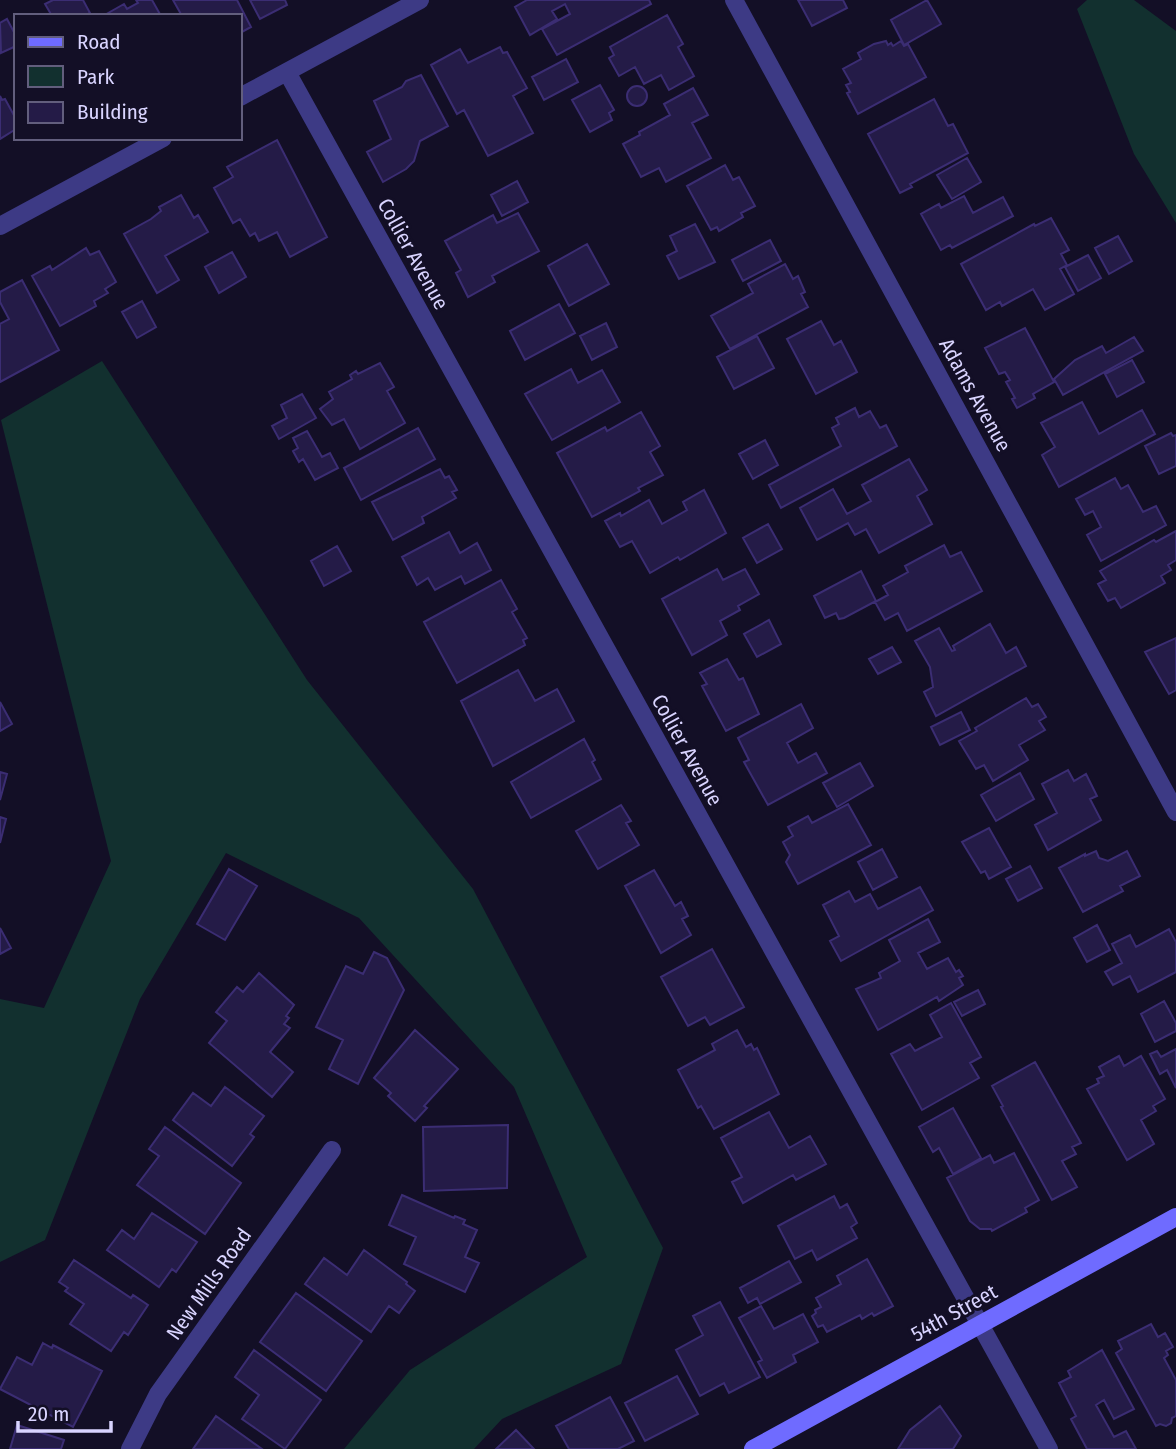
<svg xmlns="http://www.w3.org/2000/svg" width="1176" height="1449" viewBox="0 0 1176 1449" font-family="'Fira Sans Condensed',sans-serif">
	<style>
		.green { fill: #12302f }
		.building { fill: #241b47; stroke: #3b2d73; stroke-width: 2 }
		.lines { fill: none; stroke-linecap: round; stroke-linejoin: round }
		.street { stroke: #3d3a85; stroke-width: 18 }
		.secondary { stroke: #6f6bff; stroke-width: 18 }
		.labels { text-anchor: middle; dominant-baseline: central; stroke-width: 6; stroke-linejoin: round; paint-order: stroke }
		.street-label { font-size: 21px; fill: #d9d4ff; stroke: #130f26 }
	</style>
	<rect width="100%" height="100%" fill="#130f26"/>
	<!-- green -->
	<path class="green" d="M1087,0H1134L1176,31V223L1134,154L1077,9Z
		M102,361L307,680L473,889L663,1248L621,1364L502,1419L474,1449H344L410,1370L587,1257L514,1087L359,918L226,853L140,999L45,1240L0,1262V999L44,1008L111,861L1,420Z"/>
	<!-- building -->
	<path class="building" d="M53,0H83L90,13L84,16H52L45,4Z
		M136,0H152L161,16H103L124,4L127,9L138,3Z
		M173,0H237L251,27L240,33V16H182Z
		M250,0H285L287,5L260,19Z
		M527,0H649L651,4L557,55L542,29L570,14L565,4L552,11L557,19L530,35L515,7Z
		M798,0H843L847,8L812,26Z
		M927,0L941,24L904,45L891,20Z
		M667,15L683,44L678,47L694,76L669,90L661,75L644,84L635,67L619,76L609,58L614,55L610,47Z
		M7,19L16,36V46L1,53L0,23Z
		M886,41L888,45L891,43L893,46L901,41L904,46L908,44L926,77L858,114L847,93L850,92L846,85L851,83L843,69L861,59L858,53L874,44Z
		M500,47L503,53L507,52L527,88L513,96L533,133L488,156L464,110L457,114L431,65L460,49L468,63Z
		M566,59L578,82L544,100L532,77Z
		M421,75L448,126L420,141L414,161L406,169L383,182L367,152L391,139L374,101L402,87L406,81Z
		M600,85L614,110L609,113L612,120L590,132L572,100Z
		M627 96a10 10 0 1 1 20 0a10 10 0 1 1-20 0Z
		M693,88L708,115L692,123L711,158L666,182L659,168L641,177L623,144L640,135L639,132L670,115L664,104Z
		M0,96L2,100L5,99L16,119V129L0,139Z
		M934,99L948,126L953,124L968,153L910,184L912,187L900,193L868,134Z
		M277,140L327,237L290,257L277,232L259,241L255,233L250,236L240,219L233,223L214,188L233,177L227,167Z
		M967,158L981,182L952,199L937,175Z
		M725,165L733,180L739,177L755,206L741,213L743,217L719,231L717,227L711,230L687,186Z
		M517,181L528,202L502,216L491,195Z
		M181,195L194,218L198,215L208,232L165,256L179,280L157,293L124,234L151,219L161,211L159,207Z
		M964,196L973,213L1003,197L1013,216L952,248L950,245L941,250L921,214L939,204L941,208Z
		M518,213L539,251L492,276L495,282L468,297L456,273L461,270L445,241L493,215L497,223Z
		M1051,218L1069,250L1061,254L1067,265L1060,269L1074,294L1045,310L1033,289L1002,306L1000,302L986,310L961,264L1034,224L1035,226Z
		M695,224L715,262L679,279L667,256L677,251L670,236Z
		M1118,236L1132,261L1109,274L1095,248Z
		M770,240L781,261L743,281L732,260Z
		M587,244L609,284L569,306L548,266Z
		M86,248L90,255L99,251L116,282L105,289L108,293L94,301L96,306L60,326L32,276L50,266L52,270Z
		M232,252L246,277L219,293L205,267Z
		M1088,255L1101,278L1078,291L1065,267Z
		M785,264L793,279L798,276L805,292L801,294L808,307L730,349L711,316L753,293L748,284Z
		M22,280L59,350L0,382V324L9,319L0,302V292Z
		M142,301L156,327L137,338L122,312Z
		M559,304L575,333L525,360L510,331Z
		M821,321L834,345L841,341L857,372L816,394L787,339Z
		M606,323L617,347L592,360L580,336Z
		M1025,328L1054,382L1033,394L1035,398L1017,408L1012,399L1015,398L1006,382L1010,380L1005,372L999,374L985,348Z
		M757,336L774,368L734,389L717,357Z
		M1134,337L1143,351L1063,395L1054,379L1075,360L1102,346L1106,353Z
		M1132,360L1144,382L1117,397L1105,374Z
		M380,363L394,387L387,391L405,423L360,449L344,419L332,425L320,409L333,399L329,392L352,379L350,375L356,371L358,374Z
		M571,369L578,383L602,370L620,402L552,440L525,394Z
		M302,394L316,418L279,439L272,426L287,418L281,405Z
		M1082,402L1099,434L1142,410L1155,434L1059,487L1042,455L1055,447L1041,423Z
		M855,408L859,417L870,411L880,428L886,425L897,446L781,508L769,485L841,446L832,428L839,424L836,418Z
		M641,412L660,446L650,452L663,475L638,488L640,491L592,517L557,453L605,427L607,431Z
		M418,428L435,459L361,500L344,468Z
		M307,431L322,457L330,453L338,468L315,480L303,459L299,462L293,451L298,448L293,438Z
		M1171,433L1173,436L1176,435V466L1159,474L1145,446Z
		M765,440L778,465L753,479L739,454Z
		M909,459L927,490L917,496L932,524L879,553L866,529L855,535L848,523L817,540L800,508L833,489L847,514L871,501L862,485Z
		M440,469L445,478L449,476L457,490L452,492L456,498L422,517L424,523L393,540L372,502Z
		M1115,478L1121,489L1128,485L1143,512L1156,506L1166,525L1101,561L1087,535L1101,527L1093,511L1085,515L1076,499Z
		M704,490L726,533L680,560L678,557L650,573L632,541L620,547L605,521L620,513L621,516L649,500L662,524L687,510L683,502Z
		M768,524L782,549L757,563L743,538Z
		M1176,531V560L1168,565L1171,570L1161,576L1165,583L1121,608L1115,598L1108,601L1098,584L1106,580L1100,571L1154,540L1156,542Z
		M449,532L460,553L477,543L491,570L465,584L461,576L435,590L428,578L417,585L402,557Z
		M944,545L950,557L961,552L982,591L907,631L898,613L885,620L875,602L888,595L883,586L908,572L905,566Z
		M337,546L351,571L324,586L311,561Z
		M717,569L723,580L745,569L759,594L738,606L740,610L720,621L727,635L692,655L662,599Z
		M861,571L876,601L844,618L839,619L836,613L825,618L814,596Z
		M501,580L517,609L512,612L527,638L523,640L525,645L457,683L424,622Z
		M769,620L781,644L757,657L744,634Z
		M990,624L1006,653L1016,647L1026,666L936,716L924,692L933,687L930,667L915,641L939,628L952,651L955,650L953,646Z
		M1176,638V690L1169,694L1145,652Z
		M892,647L901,662L878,674L869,659Z
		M727,659L739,680L743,678L759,714L726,731L702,686L707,684L700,673Z
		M518,670L535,701L557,689L574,721L493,766L461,701Z
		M1026,698L1032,707L1038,704L1046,717L1039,721L1045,730L1019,745L1028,760L993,781L984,765L976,769L959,741L977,731L975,728Z
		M0,702L12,724L0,731Z
		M801,704L813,728L787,743L798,763L816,753L827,773L768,805L744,762L749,760L738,738Z
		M961,712L970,730L940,745L931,727Z
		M584,739L595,760L592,762L601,779L531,818L511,782Z
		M860,763L873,786L837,807L823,783Z
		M1068,770L1074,781L1086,774L1097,796L1090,799L1101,820L1048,850L1035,825L1057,813L1042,784Z
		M0,772L7,774L0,800Z
		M1020,773L1034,799L996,821L981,795Z
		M848,804L871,845L798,884L786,862L790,855L783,842L793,836L788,827L808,816L812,823Z
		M621,805L631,821L626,823L639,845L598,869L576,831Z
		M0,817L6,819L0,843Z
		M989,828L1011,867L989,879L985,871L981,873L962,842Z
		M882,849L897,877L873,890L858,862Z
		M1096,851L1099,858L1108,861L1127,851L1140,876L1120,886L1123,891L1083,912L1059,868L1085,854V856Z
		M1030,866L1042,888L1018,901L1006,879Z
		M229,869L257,886L225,940L197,924Z
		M654,870L675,906L681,902L688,916L682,919L691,935L661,953L625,886Z
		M920,887L933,910L841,961L830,941L839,936L823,905L849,891L855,902L870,894L878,909Z
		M928,919L940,942L918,953L927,969L948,958L956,972L959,970L963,976L959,978L963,985L939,1001L937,997L878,1030L856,989L881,978L879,973L900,961L889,940Z
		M1097,925L1110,950L1087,962L1074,938Z
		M0,928L11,948L0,954Z
		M1169,929L1176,942V972L1138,992L1130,976L1113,985L1105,972L1122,963L1112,944L1130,935L1136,947Z
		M712,949L744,1007L710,1025L705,1017L688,1026L661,977Z
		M374,952L387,958L404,990L358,1084L329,1069L343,1040L316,1027L346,966L363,974Z
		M259,973L294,1005L286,1016L289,1018L284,1024L290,1028L270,1052L293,1072L272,1097L209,1043L227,1021L216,1012L237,987L243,992Z
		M978,990L985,1004L962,1016L954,1002Z
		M1164,1001L1176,1023V1031L1155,1042L1141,1014Z
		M951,1003L981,1057L970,1063L979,1078L922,1110L891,1054L910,1044L915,1051L942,1037L930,1015Z
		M415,1030L458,1069L424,1106L427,1108L415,1121L388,1096L391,1093L374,1078Z
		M737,1030L746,1047L751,1044L754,1050L757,1048L779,1094L714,1129L701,1106L698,1108L678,1070L715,1050L712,1044Z
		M1176,1049V1088L1167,1070L1160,1074L1150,1054L1157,1051L1161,1057Z
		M1119,1056L1124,1066L1141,1056L1165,1099L1153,1106L1156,1111L1141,1120L1154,1144L1127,1160L1087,1089L1099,1083L1097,1079L1104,1076L1099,1067Z
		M1035,1062L1081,1143L1072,1147L1076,1154L1062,1161L1077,1187L1052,1200L1001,1107L1003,1106L992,1086Z
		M225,1087L264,1116L250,1134L254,1137L232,1166L173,1120L193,1093L211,1106Z
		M953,1108L981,1158L953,1174L939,1148L933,1152L919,1127Z
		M769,1112L789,1148L810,1136L826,1164L796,1180L793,1175L743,1203L732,1182L742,1177L721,1138Z
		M508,1125L507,1188L424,1191L423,1127Z
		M165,1127L241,1183L205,1234L137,1185L159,1156L149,1149Z
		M1014,1153L1039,1200L1025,1208L1027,1212L992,1231L991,1229H980L970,1221L947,1178L990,1155L994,1163Z
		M402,1195L454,1218L455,1216L465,1220L463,1224L477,1230L465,1257L479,1263L465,1292L404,1264L416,1237L389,1225Z
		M834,1196L840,1208L847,1204L857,1223L851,1227L857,1238L817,1260L812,1250L795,1259L778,1226Z
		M152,1213L197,1242L176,1272L172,1269L159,1287L107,1250L122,1230L134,1239Z
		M364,1250L407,1282L406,1284L415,1291L399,1313L389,1306L371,1332L305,1284L324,1258L347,1275Z
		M867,1259L893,1306L874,1316L872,1313L862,1319L860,1315L827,1332L823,1325L818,1327L812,1316L816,1313L815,1310L821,1307L816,1298L841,1284L837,1276Z
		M74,1260L131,1298L133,1295L148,1305L128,1335L124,1332L111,1351L70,1324L84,1304L65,1291L68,1288L59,1282Z
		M789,1261L801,1282L760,1304L757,1298L748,1303L740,1288Z
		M296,1293L362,1341L326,1391L260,1342Z
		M720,1302L760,1377L729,1393L724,1383L700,1396L676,1350L703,1335L693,1316Z
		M761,1306L774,1329L803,1314L818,1342L793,1355L796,1362L767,1378L758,1362L762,1360L739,1318Z
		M1151,1324L1158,1337L1165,1333L1173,1347L1166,1351L1168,1355L1164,1358L1176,1380V1416L1172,1418L1171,1423L1166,1426L1160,1424L1156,1426L1116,1353L1122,1349L1118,1341Z
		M43,1343L52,1348L53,1345L102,1371L73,1427L0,1389L17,1357L32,1365Z
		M254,1350L321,1400L285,1449L242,1419L259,1395L235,1377Z
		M1102,1350L1134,1409L1114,1419L1104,1400L1096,1405L1114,1437L1126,1431L1136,1449H1087L1071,1419L1076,1416L1059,1383L1071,1377L1068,1371Z
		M677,1376L698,1414L645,1441L625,1403Z
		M610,1397L634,1441L618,1449H569L556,1426Z
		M940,1406L961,1436L953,1449H898L910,1430Z
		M216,1416L262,1449H193Z
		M17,1425L64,1440L61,1449H10Z
		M516,1430L534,1449H496Z"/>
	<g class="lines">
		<!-- street -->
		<path class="street" d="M734,0L1176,812
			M287,72L1049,1449
			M240,97L420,0
			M0,226L163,138
			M130,1449L158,1394L332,1150"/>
		<!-- secondary -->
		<path class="secondary" d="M753,1449L1176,1217"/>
	</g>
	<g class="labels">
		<!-- street labels -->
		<g class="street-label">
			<text transform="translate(413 254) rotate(61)">Collier Avenue</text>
			<text transform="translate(975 395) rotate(61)">Adams Avenue</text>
			<text transform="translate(687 750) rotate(61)">Collier Avenue</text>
			<text transform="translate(209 1284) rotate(-55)">New Mills Road</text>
			<text transform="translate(954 1313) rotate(-29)">54th Street</text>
		</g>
	</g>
	<!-- legend -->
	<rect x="14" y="14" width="228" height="126" fill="#130f26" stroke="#625e7d" stroke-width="2"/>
	<rect x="28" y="37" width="35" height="10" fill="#6f6bff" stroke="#625e7d" stroke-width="2"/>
	<text x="77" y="49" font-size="21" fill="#d9d4ff">Road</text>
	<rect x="28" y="66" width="35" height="21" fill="#12302f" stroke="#625e7d" stroke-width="2"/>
	<text x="77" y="84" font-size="21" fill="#d9d4ff">Park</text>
	<rect x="28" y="102" width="35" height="21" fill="#241b47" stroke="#625e7d" stroke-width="2"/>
	<text x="77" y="119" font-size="21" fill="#d9d4ff">Building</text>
	<!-- scale -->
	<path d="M18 1421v10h93v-10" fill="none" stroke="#d9d4ff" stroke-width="3.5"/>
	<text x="28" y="1421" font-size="21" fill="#d9d4ff" stroke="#130f26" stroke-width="5" paint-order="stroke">20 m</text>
</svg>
